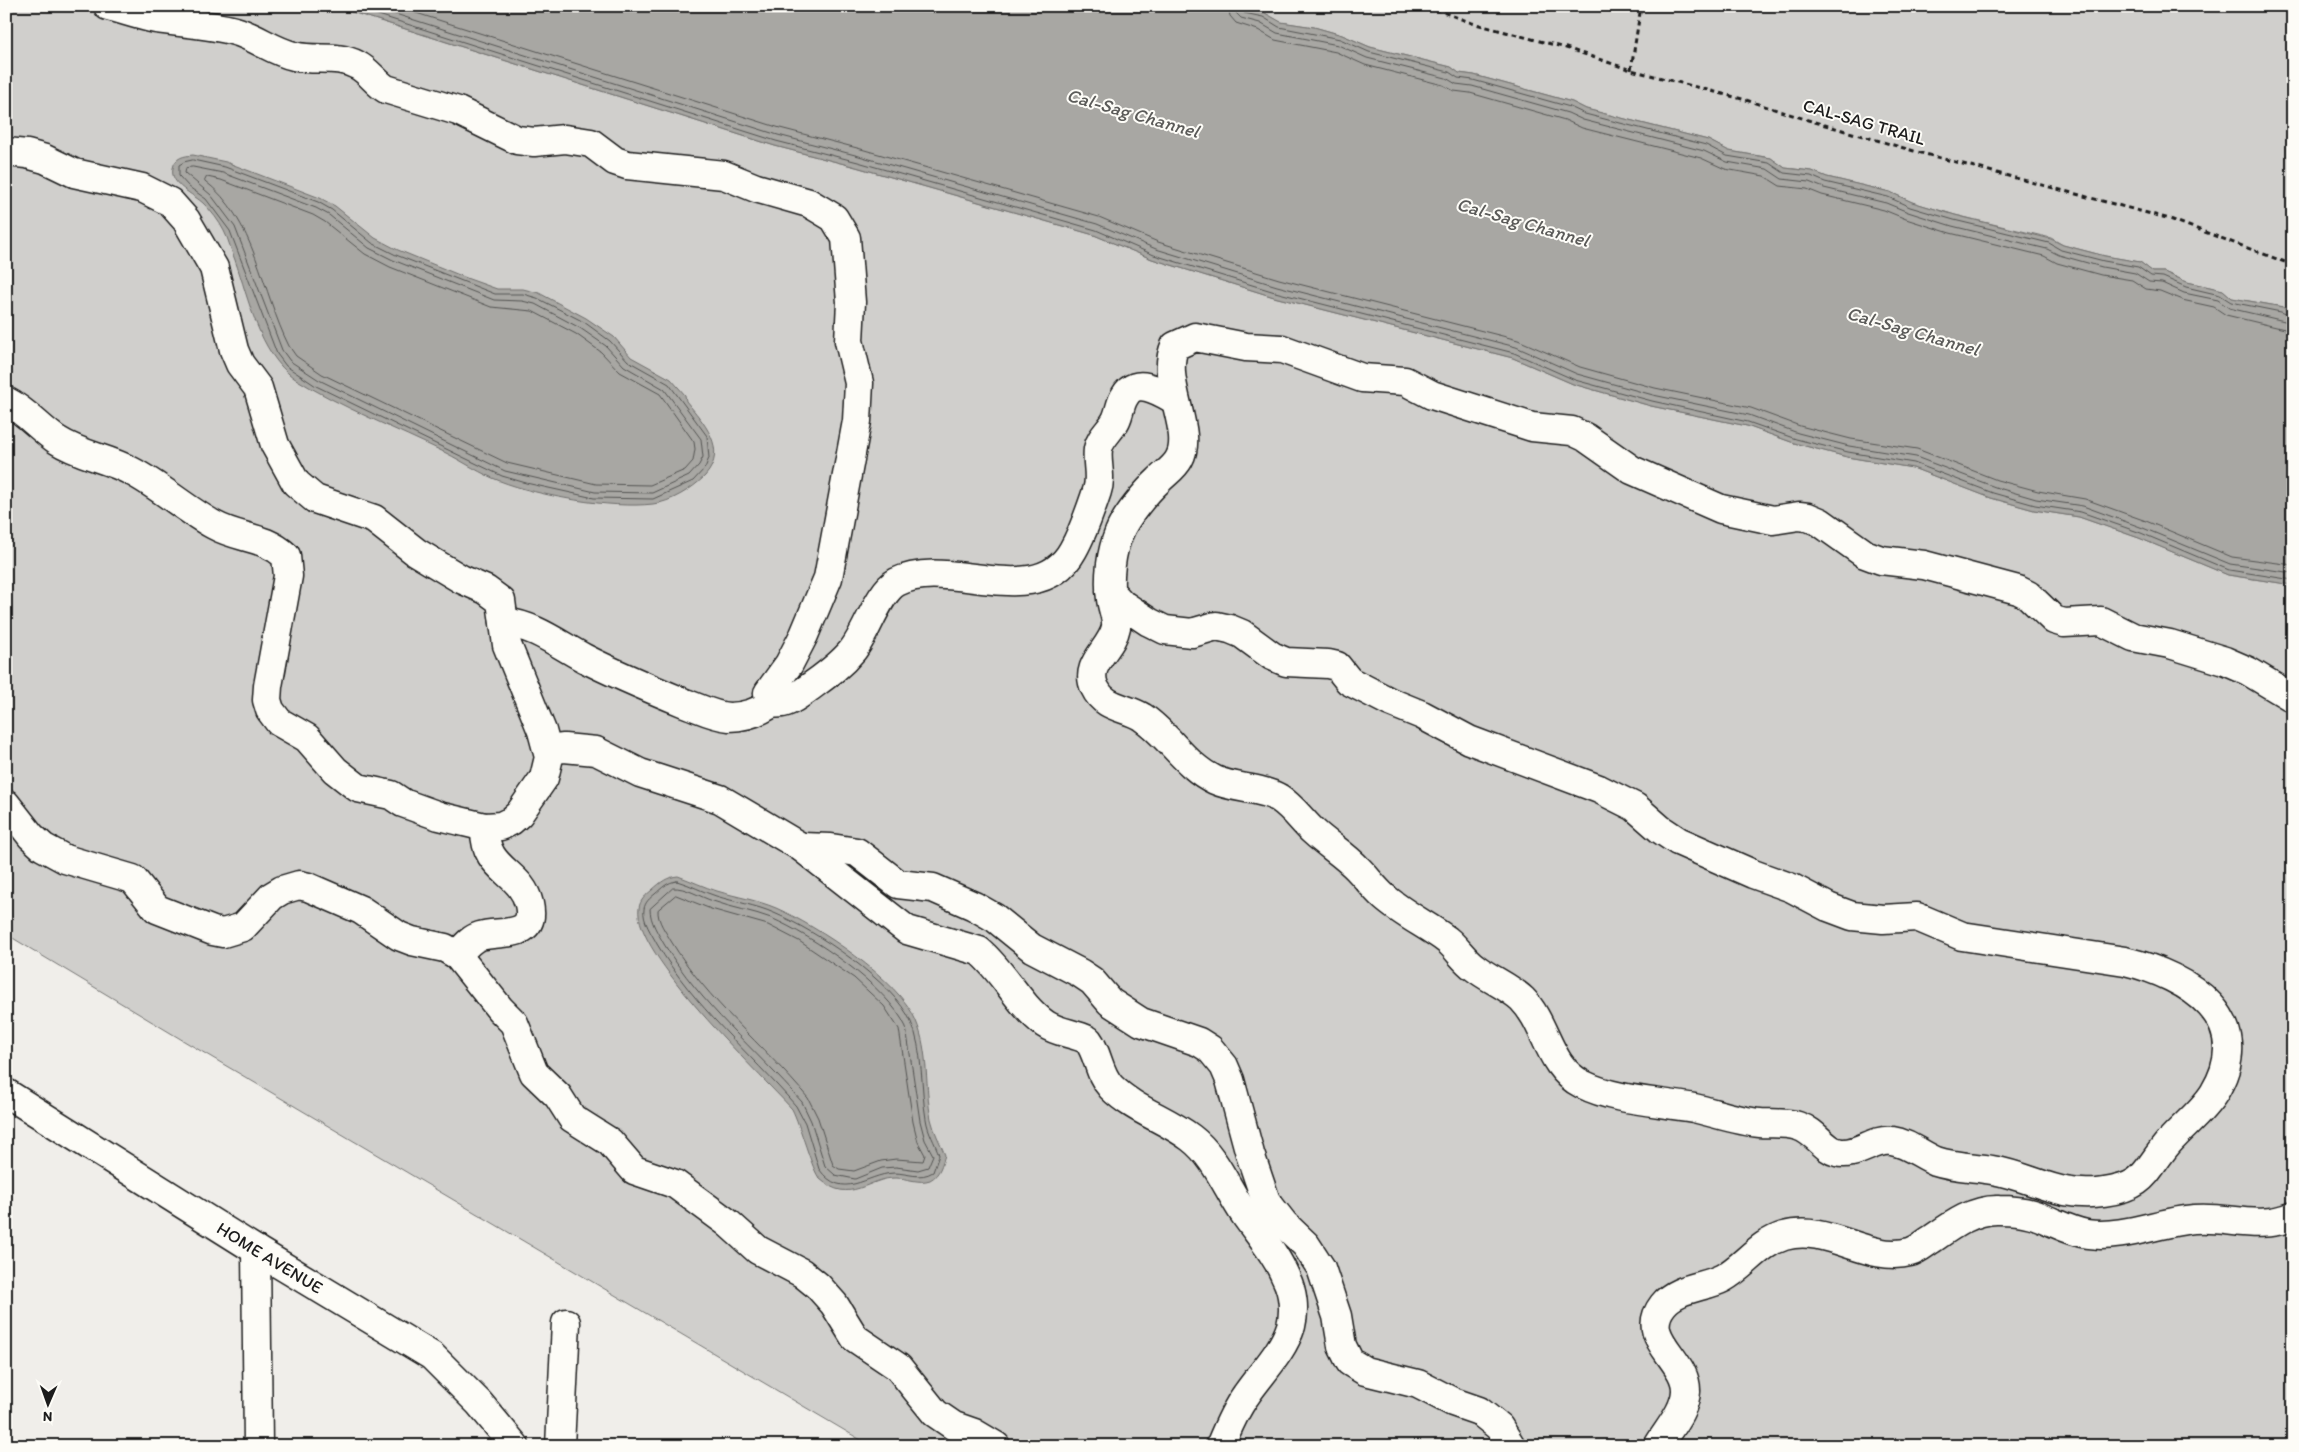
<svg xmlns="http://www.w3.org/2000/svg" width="2299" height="1452" viewBox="0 0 2299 1452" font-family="Itim,sans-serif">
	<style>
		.green { fill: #d0cfcc; stroke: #767674 }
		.water { fill: #a8a7a3; stroke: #706f6d }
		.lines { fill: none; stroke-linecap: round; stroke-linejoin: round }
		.shore { stroke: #545452; stroke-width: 1 }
		.minor-casing { stroke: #1c1c1c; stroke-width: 31 }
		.path { stroke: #1c1c1c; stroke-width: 3; stroke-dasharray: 5 4; stroke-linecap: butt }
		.minor { stroke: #fdfcf7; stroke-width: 28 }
		.labels { text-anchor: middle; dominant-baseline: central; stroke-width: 4; stroke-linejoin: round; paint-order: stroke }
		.street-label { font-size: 18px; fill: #1c1c1c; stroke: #fdfcf7 }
		.water-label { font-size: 19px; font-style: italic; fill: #5b5b59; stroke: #fdfcf7 }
	</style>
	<rect width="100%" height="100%" fill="#f0eeea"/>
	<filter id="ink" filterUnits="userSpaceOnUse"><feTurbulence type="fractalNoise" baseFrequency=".02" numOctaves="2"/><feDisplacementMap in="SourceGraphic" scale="10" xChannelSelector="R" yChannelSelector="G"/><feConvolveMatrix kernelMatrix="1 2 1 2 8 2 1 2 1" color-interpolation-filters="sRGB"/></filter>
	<g filter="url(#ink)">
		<!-- green -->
		<path class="green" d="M6,6H333L775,146L856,167L1094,235L1152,259L1274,297L1513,358L1573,384L1651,406L1747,426L1794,443L1847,457L1913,468L1991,498L2034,510L2079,517L2139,538L2228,575L2293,585V1446H871L184,1041L6,934Z
			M1237,6H2293V313L2283,307L2232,298L2223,290L2187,282L2164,272H2153L2140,262L2105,256L2063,245L2051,238L1955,215L1912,202L1890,192L1827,177L1812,171L1785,168L1771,158L1729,151L1708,140L1586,109L1572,102L1474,75L1459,73L1451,67L1370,47L1342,35L1314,27L1280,22L1265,13Z"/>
		<!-- water -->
		<path class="water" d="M333,6H1237L1265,13L1281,22L1314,27L1342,35L1370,47L1451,67L1459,73L1474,75L1572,102L1586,109L1708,140L1729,151L1771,158L1785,168L1812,171L1827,177L1890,192L1912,202L1955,215L2051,239L2063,245L2105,256L2140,262L2153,272H2164L2187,282L2223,290L2232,298L2283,307L2293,313V585L2228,575L2139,538L2079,517L2034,510L1991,498L1913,468L1847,457L1794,443L1747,426L1651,406L1573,384L1513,358L1274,297L1152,259L1094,235L856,167L775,146Z
			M193,155L226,162L320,198L335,206L375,238L398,250L469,279L497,289H523L539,293L586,318L614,337L631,357L671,379L685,395L686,401C703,422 729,449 705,476C692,489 671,502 653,504C611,509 539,496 500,481C481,474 464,462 446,453C395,428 342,408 294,378C259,352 249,300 235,260C231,251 229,240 224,231C219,221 212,212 204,204C194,194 169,185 173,168C175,157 184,156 193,155Z
			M678,876C692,881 704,887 717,891C737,897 757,900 776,908C817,926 900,980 916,1021C929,1051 925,1088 931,1119C934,1132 940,1142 945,1155C942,1164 940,1175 930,1180C919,1184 907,1178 896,1178C869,1177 850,1206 820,1179C812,1171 800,1124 792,1109C760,1074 632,953 639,908C640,900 646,895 652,890C661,882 667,877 678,876Z"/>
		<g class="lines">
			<!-- shore -->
			<path class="shore" d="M350,6L776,141L858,162L1096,230L1154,255L1275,292L1514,353L1575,380L1652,401L1748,422L1796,439L1848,452L1914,463L1993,493L2035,505L2081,512L2141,533L2229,570L2293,580
				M370,6L778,135L859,156L1097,224L1156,249L1277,286L1516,347L1577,374L1653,395L1749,415L1798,433L1849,446L1916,457L1995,487L2036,499L2083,506L2143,528L2230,564L2293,573
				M394,6L780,128L861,149L1099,217L1158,242L1279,279L1518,340L1580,367L1655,388L1751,408L1800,426L1851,439L1917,449L1997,480L2038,491L2085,499L2146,521L2232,557L2293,565
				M1228,6L1230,16L1236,23L1258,30L1275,40L1336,52L1365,65L1443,85L1454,91L1470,93L1565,120L1582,128L1701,158L1725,169L1764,176L1780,186L1807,189L1822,195L1884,210L1906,219L1950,233L2044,256L2057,263L2101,275L2132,280L2146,289L2160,291L2182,300L2214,307L2226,315L2293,331
				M1235,6L1236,13L1241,18L1260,23L1277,33L1338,45L1367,58L1446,78L1456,84L1472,86L1568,113L1583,120L1704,151L1727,162L1767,169L1782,179L1809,182L1824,188L1886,203L1908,212L1952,226L2047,249L2059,255L2102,267L2135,273L2149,282L2162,283L2184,293L2218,300L2229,308L2293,323
				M1242,6L1244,13L1263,17L1279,27L1340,39L1369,52L1449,72L1458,78L1473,80L1570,107L1585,114L1706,145L1727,156L1769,163L1784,173L1811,176L1825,182L1888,197L1910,207L1954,220L2049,243L2061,250L2104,261L2138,267L2151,276L2163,277L2186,287L2220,295L2231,302L2281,312L2293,317
				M193,160L225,167L318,202L332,210L372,243L396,255L495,294H523L537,298L584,322L610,341L628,361L669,384L707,436L709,458L705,468L693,481L653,499L594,498L526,483L502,476L316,386L286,366L277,354L230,231L206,199L189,187L179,176V165L184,162Z
				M193,167L223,173L316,208L329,215L369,248L393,260L494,300L522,301L535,304L580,328L606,346L624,366L664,389L701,439L703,457L699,465L689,476L652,493L595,492L505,471L319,380L290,361L282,350L235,227L211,195L185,173L186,168Z
				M207,177L221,180L313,215L325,222L365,254L390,267L491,307L532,311L576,334L601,352L620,372L660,394L694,442L695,449L693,461L685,470L650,485L596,484L507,463L322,374L296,356L289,346C262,293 255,218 205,181Z
				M677,881C691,885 703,892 716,896C735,902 756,905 774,913C815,930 894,982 911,1022C923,1048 921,1091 926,1119C928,1133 935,1142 939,1155L933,1172C920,1180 908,1173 894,1173C866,1174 843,1202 819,1169L805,1123L796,1106C749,1052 694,1007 657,944C652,934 642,921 644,909C645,902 650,898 655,894C662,888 667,882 677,881Z
				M673,888C686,887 700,897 713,901C732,908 753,911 771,918C813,936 887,986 906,1027L920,1121L925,1140L933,1155L928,1167L918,1170L896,1167L882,1168L855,1179L835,1175L825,1166L811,1121L802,1102C755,1049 701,1005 664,944C658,933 650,922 650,909Z
				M676,895L711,909L768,925L799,941L854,978L884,1006L899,1029L913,1122L918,1142L925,1155L923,1161L896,1159L881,1161L854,1171L839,1169L833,1165L818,1118L808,1098C763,1044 708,1002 671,941C666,932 657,921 658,910Z"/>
			<!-- minor casing -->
			<g class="minor-casing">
				<g id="minor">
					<path d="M108,6C124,10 140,16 156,19C182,23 209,24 235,31C256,37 273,51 294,56C315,62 336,54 357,65C368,70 375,82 386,89L458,111L517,140L534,142L565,139L591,143L615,161L627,165L724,175L756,188L809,203L834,218L846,238L851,302L849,341L859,383L857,421L828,578L804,635L789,664L768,693L772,703C785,706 796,697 806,690C822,678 839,667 852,651C867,633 878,592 897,582C948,555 1038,614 1073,550C1081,536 1092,506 1097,491C1102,477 1096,463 1098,449C1100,438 1111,430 1116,420C1120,412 1120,403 1125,396C1136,376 1161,392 1175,400"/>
					<path d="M6,152L27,154L45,159L74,173L142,188L170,202L186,220L214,268L234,350L240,364L258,388L275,445L296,483L315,499L374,519L416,552L461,579L486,590L501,601L507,645L542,731L549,757L544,778L519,814L511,821L501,826L485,827L439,816L403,803L391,795L358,788L335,770L307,738L279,722L270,710L267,700L268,686L288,576L286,556C263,535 239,539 214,525C185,509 160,486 131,471C107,458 80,455 57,440C39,428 26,411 6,401"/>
					<path d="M1110,591L1122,604L1149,622L1165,630L1192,633L1216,626L1230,629L1242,634L1272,656L1286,662L1328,664L1337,666L1349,681L1390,702L1422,715L1469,740L1599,789L1635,807L1660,829L1678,841L1753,874L1792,888L1828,907L1852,916L1883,919L1917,917L1962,936L2125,961C2188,976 2259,1019 2214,1093C2202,1112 2184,1125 2169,1142C2144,1171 2147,1186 2104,1192C2059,1199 2034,1177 1992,1170C1973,1167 1954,1167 1936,1161C1921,1155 1908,1143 1892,1141C1873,1138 1855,1158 1837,1152C1824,1149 1815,1131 1798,1126C1785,1122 1773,1124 1760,1123C1737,1121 1716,1113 1694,1108C1657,1101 1616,1101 1582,1084C1548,1067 1547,1024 1522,999C1508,986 1489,979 1474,967C1464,960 1457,948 1447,940C1427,925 1403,914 1384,897C1374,888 1367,878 1358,869C1345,855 1328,845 1314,832C1302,821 1293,807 1279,798C1260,787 1235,789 1215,780C1185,766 1169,735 1142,717C1126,707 1104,708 1095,688C1083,664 1112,649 1116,627C1117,618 1112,608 1111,599C1108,578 1111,552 1119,533C1125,517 1147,491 1159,480C1166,473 1175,467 1179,459C1195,431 1159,381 1175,346L1195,337L1246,347L1282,349L1362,378L1405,381L1432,395L1532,427L1572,431L1585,437L1632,470L1721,509L1773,520L1799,516L1808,517L1820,522L1865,554L1881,560L1924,565L2018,590L2028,595L2054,620L2064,623L2101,621L2133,637L2170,644L2225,661L2248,671L2293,698"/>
					<path d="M504,622C536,626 556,643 584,658C617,675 651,689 685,703C699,708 714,716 729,717C745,717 759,712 772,703"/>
					<path d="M548,750L564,748L596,751L640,773L720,799L801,847L907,930L979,951C1004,972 1018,1004 1045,1024C1058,1033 1074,1033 1088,1040C1099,1055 1098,1073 1111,1087C1134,1110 1166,1119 1191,1138C1216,1157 1227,1189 1245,1215C1259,1235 1276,1254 1286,1278C1293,1292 1295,1310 1291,1326C1283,1352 1261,1373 1246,1395C1235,1410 1227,1429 1220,1446"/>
					<path d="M6,804L31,836L43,847L65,859L133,879L157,909L213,931L223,933L243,927L272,896L282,890L299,885L308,887L361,910L399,936L412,941L445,948L457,955L500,1009L514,1023L534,1073L558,1096L572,1118L610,1142L634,1170L675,1184L728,1223L758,1250L802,1273L818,1286L834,1304L855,1338L898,1367L935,1413L954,1426L974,1433L996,1446"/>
					<path d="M801,847L831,848L857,852L898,884L933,888L974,906L995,918L1032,948L1080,973L1092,981L1110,1002L1141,1022L1199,1042L1210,1049L1224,1066L1230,1080L1250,1154L1266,1201L1284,1224L1306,1245L1321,1268L1337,1316L1342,1346L1350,1362L1365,1371L1418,1384L1453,1402L1479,1411L1499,1427L1511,1446"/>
					<path d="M457,955C464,948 470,939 480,936C499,930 537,940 529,904C521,870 483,871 485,827"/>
					<path id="s1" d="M6,1093L256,1250L432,1356L479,1403L515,1446"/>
					<path d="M256,1250L258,1446"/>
					<path d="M560,1446L566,1323"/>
					<path d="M1658,1446C1668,1429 1685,1411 1686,1391C1687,1359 1637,1338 1663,1305C1677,1287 1704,1288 1723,1278C1745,1266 1758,1244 1784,1236C1828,1223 1867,1263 1910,1252C1918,1250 1925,1243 1932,1239C1952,1225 1974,1209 1999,1210C2010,1210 2022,1211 2032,1214C2051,1220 2068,1231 2087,1234C2123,1239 2159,1222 2194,1219C2230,1216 2257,1231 2293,1216"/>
				</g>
			</g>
			<!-- path -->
			<path class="path" d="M1427,6L1472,23L1566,48L1631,70L1746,100L1808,120L1914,151L2170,219L2293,265
				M1631,70L1641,6"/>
			<!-- minor -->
			<use href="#minor" class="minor"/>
		</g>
	</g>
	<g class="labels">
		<!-- street labels -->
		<g class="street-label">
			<text transform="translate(1864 122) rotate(16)">CAL-SAG TRAIL</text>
			<text stroke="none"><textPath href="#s1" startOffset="311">HOME AVENUE</textPath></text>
		</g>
		<!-- water labels -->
		<g class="water-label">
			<text transform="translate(1133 113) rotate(16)">Cal-Sag Channel</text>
			<text transform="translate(1523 222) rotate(16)">Cal-Sag Channel</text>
			<text transform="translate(1913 331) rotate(16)">Cal-Sag Channel</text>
		</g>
	</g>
	<!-- margin -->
	<rect width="2299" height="1452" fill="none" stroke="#fdfcf7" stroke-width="25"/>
	<rect x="12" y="12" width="2274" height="1427" fill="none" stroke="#1c1c1c" stroke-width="2" filter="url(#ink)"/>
	<!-- north arrow -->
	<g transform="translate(48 1404) rotate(182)" stroke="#fdfcf7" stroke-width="4" paint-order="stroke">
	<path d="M0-4L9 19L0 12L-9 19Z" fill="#1c1c1c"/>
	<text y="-8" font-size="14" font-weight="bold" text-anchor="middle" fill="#1c1c1c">N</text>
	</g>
</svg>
